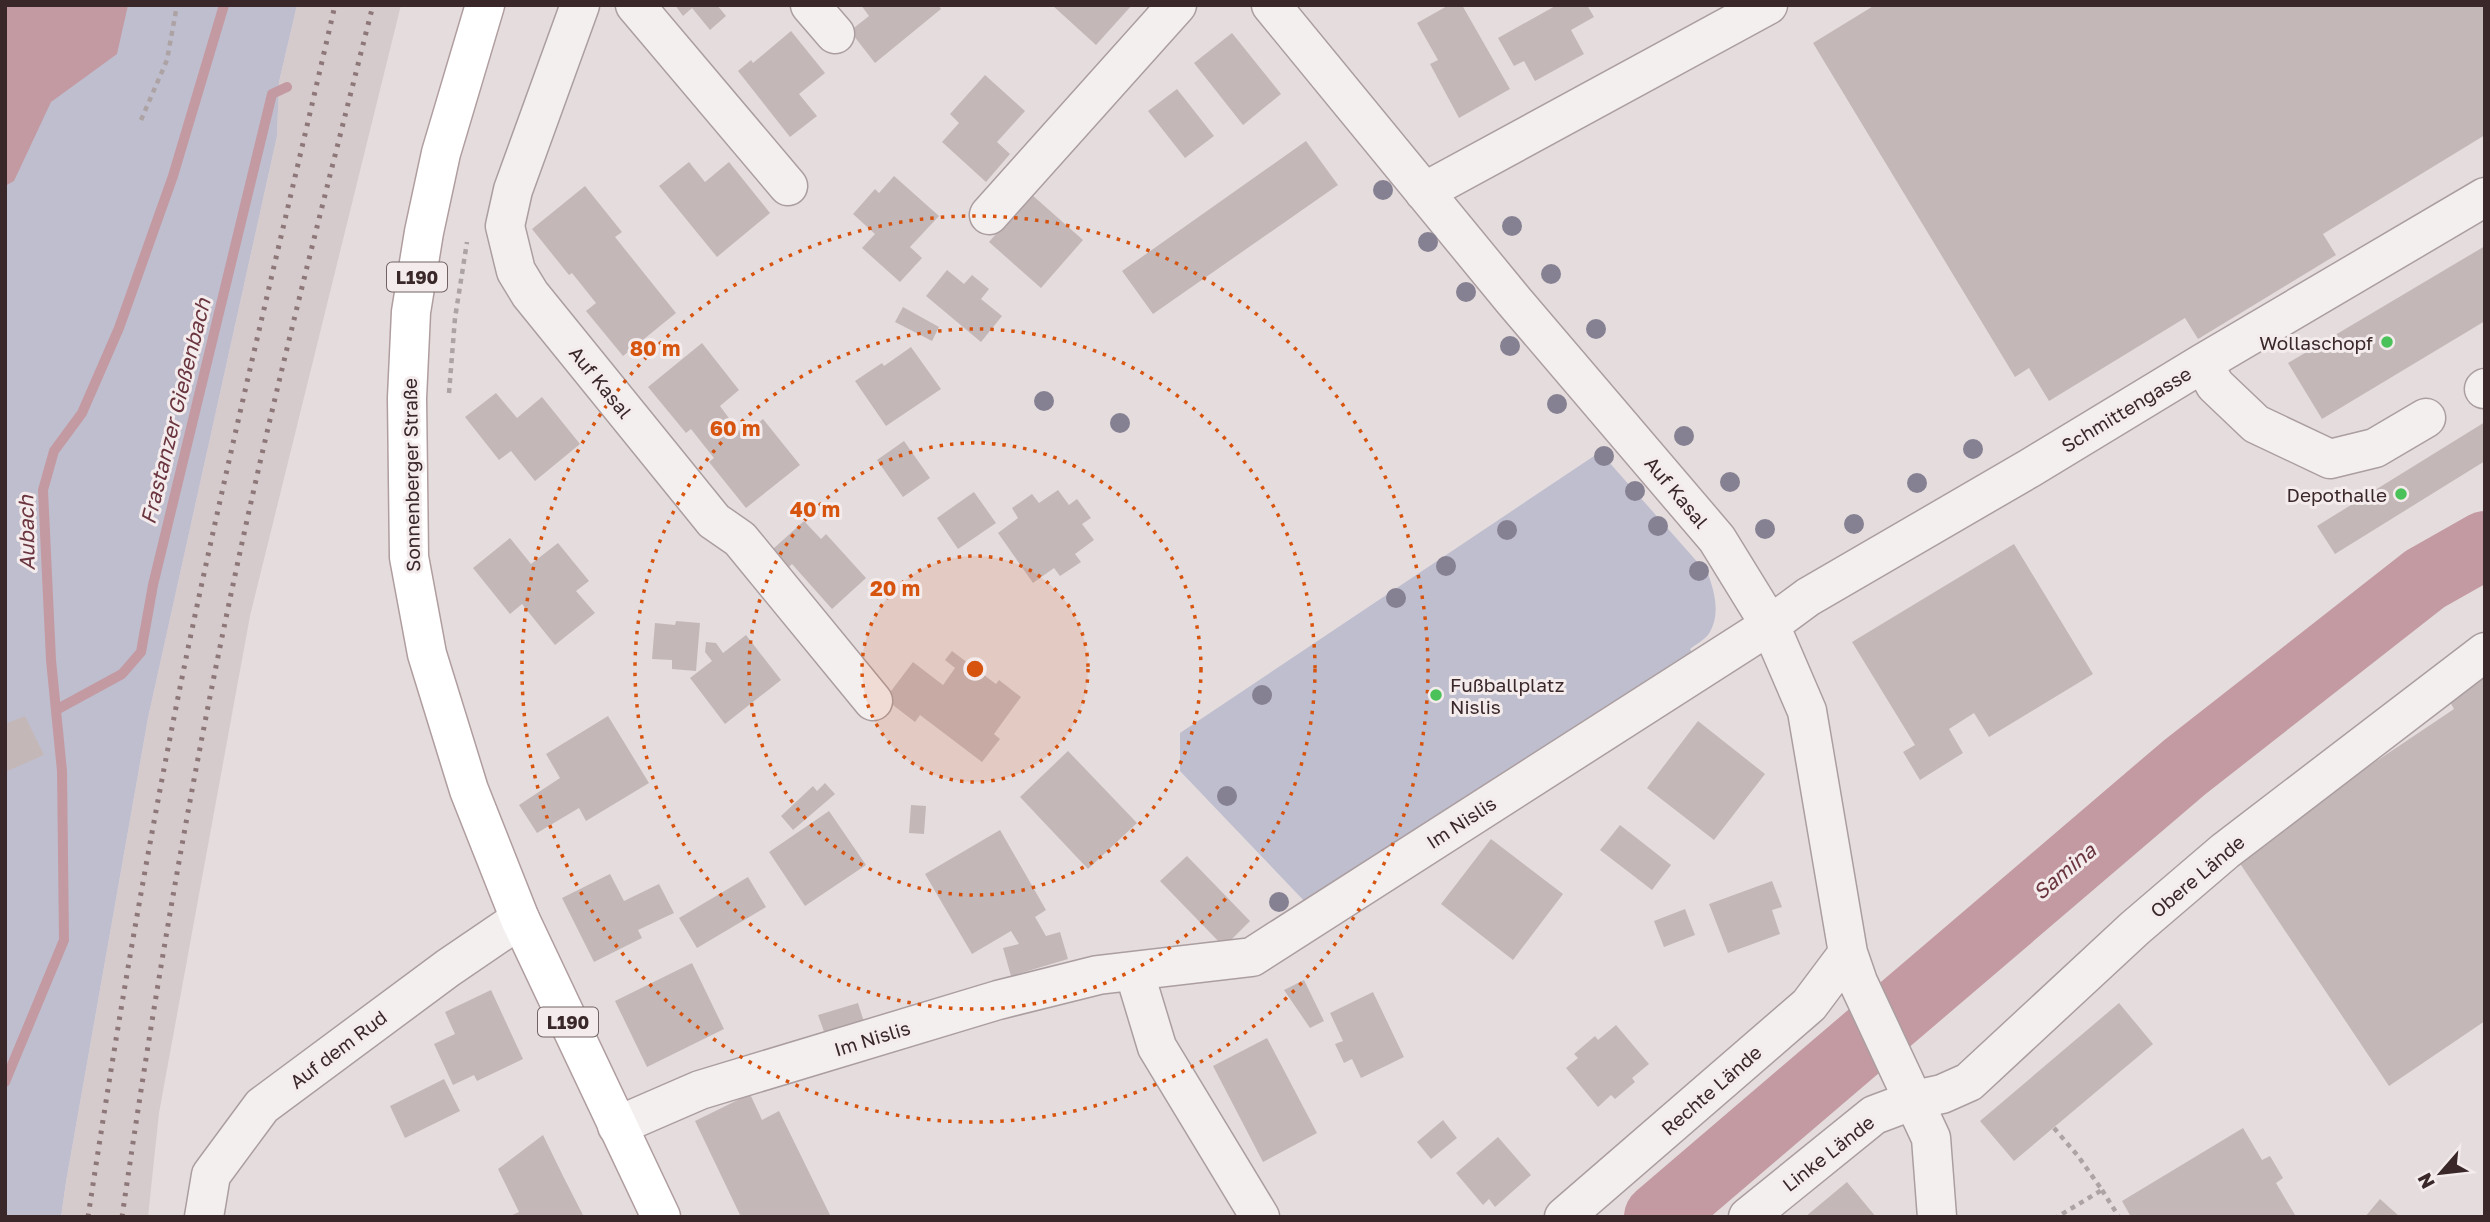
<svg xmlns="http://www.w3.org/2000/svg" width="2490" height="1222" viewBox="0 0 2490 1222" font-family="'Golos Text',sans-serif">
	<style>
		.built { fill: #d6cbcc }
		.green { fill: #bfbece }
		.water { fill: #c39aa2 }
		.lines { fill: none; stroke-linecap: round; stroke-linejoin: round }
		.stream { stroke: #c39aa2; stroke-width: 10 }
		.river { stroke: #c39aa2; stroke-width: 68 }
		.building { fill: #c4b7b8 }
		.minor-casing { stroke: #ab9ea0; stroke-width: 41 }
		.major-casing { stroke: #b09d9f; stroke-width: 41 }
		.path { stroke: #ada3a4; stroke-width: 4.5; stroke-dasharray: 5 5; stroke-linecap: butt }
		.minor { stroke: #f4efef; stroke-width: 38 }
		.major { stroke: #fff; stroke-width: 38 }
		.rail { stroke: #8d7779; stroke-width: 5; stroke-dasharray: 3.5 7; stroke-linecap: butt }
		.tree { fill: #868192 }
		.ring { fill: none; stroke: #d7540f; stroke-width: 3.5; stroke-dasharray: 3.5 7 }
		.poi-dot { fill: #4ac259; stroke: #f3ebec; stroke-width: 2.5 }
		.labels { text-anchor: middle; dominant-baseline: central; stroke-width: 6; stroke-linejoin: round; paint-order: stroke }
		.shield { fill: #f3ebec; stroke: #726264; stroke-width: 2 }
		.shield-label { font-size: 18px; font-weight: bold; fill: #3a2729 }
		.poi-label { font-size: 19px; fill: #3a2729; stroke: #f3ebec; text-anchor: end }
		.street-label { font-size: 19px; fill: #3a2729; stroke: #f3ebec }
		.water-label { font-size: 21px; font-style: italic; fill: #6a353e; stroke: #f3ebec }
		.centre { fill: #d7540f; stroke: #f3ebec; stroke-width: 3.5 }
		.ring-label { font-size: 21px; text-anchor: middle; font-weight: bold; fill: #d7540f; stroke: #f3ebec; stroke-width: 6; stroke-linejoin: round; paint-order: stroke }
	</style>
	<rect width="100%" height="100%" fill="#e5dcdd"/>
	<!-- built -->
	<path class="built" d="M297,5H401L250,616L159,1113L148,1217H61L66,1182L148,718L277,136L279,82Z"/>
	<!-- green -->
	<path class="green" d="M5,5H297L279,82L277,136L148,718L66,1182L61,1217H5Z
		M1600,452L1708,574C1715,593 1721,616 1708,635C1704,640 1695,645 1690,649L1694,656L1309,906L1180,771V733Z"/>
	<!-- water -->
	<path class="water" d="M5,5H128L117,54L51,102L14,181L5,186Z"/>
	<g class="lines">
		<!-- stream -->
		<path class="stream" d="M56,710L122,674L141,652L153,585L272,94L287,87
			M5,1082L64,940L62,771L51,660L43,490L54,451L82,413L119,328L173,176L224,5"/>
		<!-- river -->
		<path class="river" d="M1658,1217L2185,767L2425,579L2485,545"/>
	</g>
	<!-- building -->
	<path class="building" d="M675,5H717L726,16L710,30L692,8L683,16Z
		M861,5H938L941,9L875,63L850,31L869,16Z
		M1052,5H1132L1096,45Z
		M1449,5H1462L1510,89L1459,118L1430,64L1438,60L1417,23Z
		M1557,5H1587L1594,17L1571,30L1584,54L1535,81L1524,61L1514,66L1498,38Z
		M1875,5H2485V135L2323,234L2336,255L2198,339L2185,318L2049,401L2029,368L2015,377L1813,43Z
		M791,31L825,73L799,94L817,116L790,137L738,71L751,60L753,63Z
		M1232,33L1281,94L1243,125L1194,63Z
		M985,75L1025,111L997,142L1010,154L986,182L942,142L959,123L950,114Z
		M1177,89L1214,136L1185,158L1148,111Z
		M1306,141L1338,185L1153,314L1122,271Z
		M689,162L705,182L729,162L770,213L717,257L659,186Z
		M894,176L939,216L910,247L922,258L900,282L862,248L875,234L853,214L875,189L879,193Z
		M585,186L622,232L615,237L676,313L623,356L586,311L596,303L572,273L569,275L532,229Z
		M1031,194L1083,240L1041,288L989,242Z
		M2485,246V321L2322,419L2288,363Z
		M947,270L964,284L972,275L989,289L981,299L1002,316L981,342L926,296Z
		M903,307L939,327L932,341L895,322Z
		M702,343L739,390L720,406L731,421L743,435L763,419L800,465L746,508L709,462L714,458L702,443L691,429L686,433L648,387Z
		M911,347L941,389L886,426L855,381L882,363L884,366Z
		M496,393L517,418L542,397L580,444L535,481L511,451L499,460L465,417Z
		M2485,422V461L2335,554L2317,526Z
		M904,441L930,478L903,497L877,460Z
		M1058,490L1069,505L1077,499L1091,518L1082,524L1094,540L1075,554L1081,562L1060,576L1054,568L1033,583L998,533L1018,518L1012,508L1032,494L1039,503Z
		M974,492L996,523L958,549L937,518Z
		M804,521L821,539L826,534L866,578L832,609L792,564L789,567L773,549Z
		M510,538L531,564L558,543L589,581L576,591L595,613L555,645L522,604L510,614L473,568Z
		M2014,544L2093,674L1989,737L1974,713L1949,729L1963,753L1920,780L1903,752L1915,745L1852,642Z
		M676,621L700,623L696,671L672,669V660L652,659L655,623L675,625Z
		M746,635L781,680L725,724L690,678L712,661L705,652L706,642L716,643L723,653Z
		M952,651L996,684L999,680L1021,697L994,734L1000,739L982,762L920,715L915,722L885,699L913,662L943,685L955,668L945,660Z
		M2485,676V1021L2389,1086L2235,856L2454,709L2449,700Z
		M25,716L44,755L5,772V724Z
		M608,716L649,783L586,821L579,808L537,833L519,805L560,778L546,754Z
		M1698,721L1765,774L1714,840L1647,788Z
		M1068,751L1137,823L1088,869L1020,797Z
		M825,783L835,794L793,830L781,816L813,786L817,791Z
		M911,805L926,806L924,834L909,833Z
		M829,811L866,865L805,906L769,852Z
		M1620,825L1671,865L1652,890L1600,850Z
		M1000,830L1046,910L1035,917L1046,936L1060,932L1068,959L1011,976L1003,948L1019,944L1011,931L972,954L925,874Z
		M1491,839L1563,894L1513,960L1441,904Z
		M1187,856L1250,921L1224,947L1160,881Z
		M610,874L624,901L659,884L674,913L638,930L642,938L594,962L562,898Z
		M748,877L766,907L697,948L679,918Z
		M1772,881L1782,907L1772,910L1780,934L1728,953L1709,904Z
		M1685,909L1695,935L1664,947L1654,921Z
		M692,963L724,1029L647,1067L615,1001Z
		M1304,980L1324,1021L1310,1028L1284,990Z
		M491,990L523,1059L477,1081L474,1075L453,1085L434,1044L455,1034L445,1012Z
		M1373,992L1404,1057L1361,1078L1352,1059L1344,1063L1335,1044L1343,1041L1330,1013Z
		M858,1003L865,1025L826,1037L818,1015Z
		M2119,1003L2153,1044L2014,1161L1980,1121Z
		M1616,1025L1649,1064L1632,1078L1635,1082L1615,1099L1611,1095L1598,1107L1566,1068L1578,1058L1574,1054L1595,1036L1598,1040Z
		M1267,1038L1317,1133L1263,1162L1213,1066Z
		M444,1079L460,1111L405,1138L390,1106Z
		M750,1094L762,1120L779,1111L831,1217H741L695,1121Z
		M1443,1120L1457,1138L1431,1159L1417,1142Z
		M2243,1128L2262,1160L2270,1156L2283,1178L2276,1183L2295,1215L2131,1217L2122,1201Z
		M543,1135L563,1176L584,1217H508L519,1212L498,1169Z
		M1498,1137L1531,1175L1495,1207L1489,1199L1483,1205L1456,1173Z
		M1847,1182L1876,1217H1805Z
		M2380,1199L2400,1217H2365Z"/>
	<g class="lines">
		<!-- minor casing -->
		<g class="minor-casing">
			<path id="minor" d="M580,5L513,190L505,226L516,271L530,294L714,521L740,539L873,701
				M635,5L788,186
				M810,5L835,34
				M1271,5L1514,301L1717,539L1770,625L1807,711L1848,953L1858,982L1931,1138L1937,1217
				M1424,192L1768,5
				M989,215L1177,5
				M2203,363L2215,385L2256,424L2330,459L2375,448L2426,418
				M2484,389L2485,388
				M1134,971L1157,1047L1260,1217
				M617,1126L700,1090L998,1000L1098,975L1252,957L1770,625L1808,597L2030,468L2203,363L2485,197
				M204,1217L211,1175L262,1106L448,968L520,919
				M1564,1217L1809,1005L1848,953
				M1748,1217L1874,1115L1914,1100L1942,1094L1969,1082L2135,928L2225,851L2485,652"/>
		</g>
		<!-- major casing -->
		<g class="major-casing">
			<path id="major" d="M485,5L441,153L424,232L411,312L407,398L409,557L427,654L469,790L520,919L661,1217"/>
		</g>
		<!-- path -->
		<path class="path" d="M141,120L167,60L177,5
			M449,393L455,318L467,242
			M2054,1128L2078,1156L2102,1190L2057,1217
			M2102,1190L2119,1217"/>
		<!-- minor -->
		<use href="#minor" class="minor"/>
		<!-- major -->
		<use href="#major" class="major"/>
		<!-- rail -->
		<path class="rail" d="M88,1217C121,1000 158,783 205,569C246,380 292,193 335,5
			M122,1217C153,1004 189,790 234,580C275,387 325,196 373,5"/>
	</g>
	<!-- trees -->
	<g class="tree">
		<circle cx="1383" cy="190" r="10"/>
		<circle cx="1512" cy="226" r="10"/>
		<circle cx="1428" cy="242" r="10"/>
		<circle cx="1551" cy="274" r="10"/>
		<circle cx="1466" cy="292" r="10"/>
		<circle cx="1596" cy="329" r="10"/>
		<circle cx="1510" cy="346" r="10"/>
		<circle cx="1044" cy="401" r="10"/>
		<circle cx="1557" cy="404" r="10"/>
		<circle cx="1120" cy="423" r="10"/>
		<circle cx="1684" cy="436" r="10"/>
		<circle cx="1973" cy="449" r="10"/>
		<circle cx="1604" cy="456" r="10"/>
		<circle cx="1730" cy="482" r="10"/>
		<circle cx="1917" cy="483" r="10"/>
		<circle cx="1635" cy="491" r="10"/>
		<circle cx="1854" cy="524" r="10"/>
		<circle cx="1658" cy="526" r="10"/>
		<circle cx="1765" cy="529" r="10"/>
		<circle cx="1507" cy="530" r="10"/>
		<circle cx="1446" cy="566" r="10"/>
		<circle cx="1699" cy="571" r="10"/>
		<circle cx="1396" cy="598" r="10"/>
		<circle cx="1262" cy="695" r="10"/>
		<circle cx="1227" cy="796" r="10"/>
		<circle cx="1279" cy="902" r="10"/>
	</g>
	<!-- distance rings -->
	<circle cx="975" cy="669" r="113" fill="#d7540f" fill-opacity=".12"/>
	<g class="ring">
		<circle cx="975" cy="669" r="113"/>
		<circle cx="975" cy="669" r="226"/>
		<circle cx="975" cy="669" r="340"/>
		<circle cx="975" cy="669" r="453"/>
	</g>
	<!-- markers -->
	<g class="poi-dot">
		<circle cx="2387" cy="342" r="7"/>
		<circle cx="2401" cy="494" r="7"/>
		<circle cx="1436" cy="695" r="7"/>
	</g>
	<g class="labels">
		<!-- shield labels -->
		<g class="shield">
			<rect x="387" y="262.5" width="60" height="29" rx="5"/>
			<rect x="538" y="1007.5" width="60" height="29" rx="5"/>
		</g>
		<g class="shield-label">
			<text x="417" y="277">L190</text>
			<text x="568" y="1022">L190</text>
		</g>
		<!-- poi labels -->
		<g class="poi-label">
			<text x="2373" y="342">Wollaschopf</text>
			<text x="2387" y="494">Depothalle</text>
			<text x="1450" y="684" text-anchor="start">Fußballplatz<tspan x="1450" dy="22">Nislis</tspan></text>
		</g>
		<!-- street labels -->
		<g class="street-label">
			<text transform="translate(601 382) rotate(51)">Auf Kasal</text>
			<text transform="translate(2126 409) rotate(-31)">Schmittengasse</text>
			<text transform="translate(411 475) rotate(-91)">Sonnenberger Straße</text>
			<text transform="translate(1677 492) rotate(50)">Auf Kasal</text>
			<text transform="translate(1461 822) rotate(-33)">Im Nislis</text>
			<text transform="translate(2197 876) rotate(-40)">Obere Lände</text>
			<text transform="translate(872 1038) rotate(-17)">Im Nislis</text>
			<text transform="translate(338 1049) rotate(-37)">Auf dem Rud</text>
			<text transform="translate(1711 1090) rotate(-41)">Rechte Lände</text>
			<text transform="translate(1828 1153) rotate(-38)">Linke Lände</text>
		</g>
		<!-- water labels -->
		<g class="water-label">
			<text transform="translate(175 411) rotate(-76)">Frastanzer Gießenbach</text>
			<text transform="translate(26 533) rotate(-91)">Aubach</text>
			<text transform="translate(2064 871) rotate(-40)">Samina</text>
		</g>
	</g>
	<circle cx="975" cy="669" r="10" class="centre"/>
	<g class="ring-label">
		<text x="655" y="356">80 m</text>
		<text x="735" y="436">60 m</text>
		<text x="815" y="517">40 m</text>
		<text x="895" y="596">20 m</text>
	</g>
	<!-- border -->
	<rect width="2490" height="1222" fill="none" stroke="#3a2729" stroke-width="14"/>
	<!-- north arrow -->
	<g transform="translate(2441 1173) rotate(242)" stroke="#f3ebec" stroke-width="5" paint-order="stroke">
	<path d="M0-5L12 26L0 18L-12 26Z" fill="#3a2729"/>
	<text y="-10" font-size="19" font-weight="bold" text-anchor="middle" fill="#3a2729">N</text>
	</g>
</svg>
